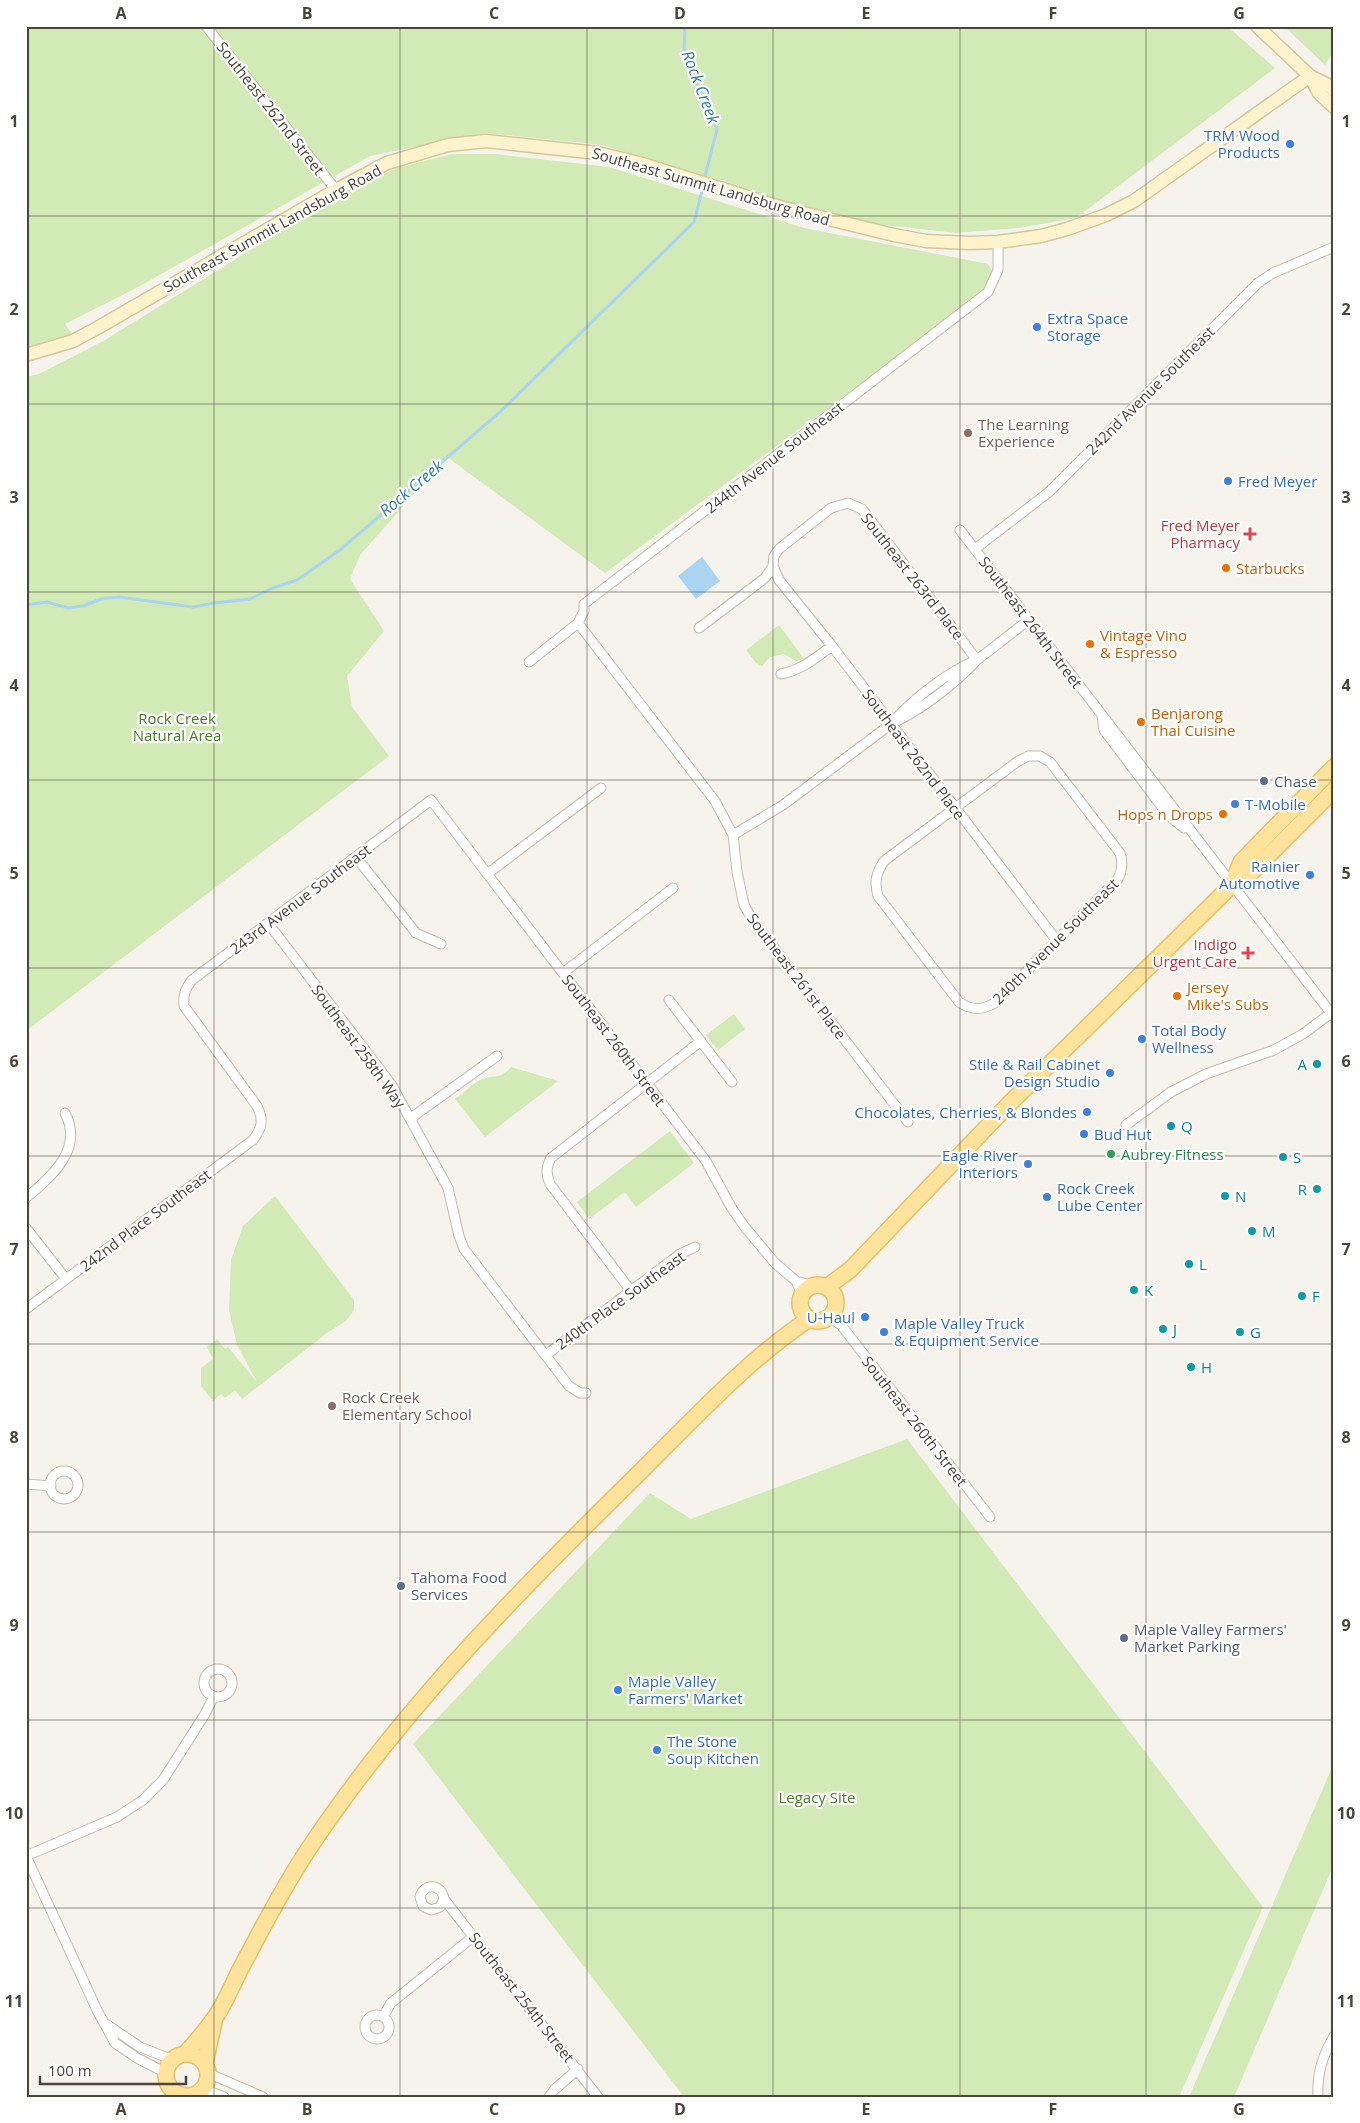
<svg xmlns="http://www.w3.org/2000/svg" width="1360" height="2123" viewBox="0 0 1360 2123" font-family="'Open Sans',sans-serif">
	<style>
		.green { fill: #d2eab5 }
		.water { fill: #a9d4f2 }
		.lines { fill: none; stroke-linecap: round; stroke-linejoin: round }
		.stream { stroke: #a9d4f2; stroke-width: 3 }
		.street-casing { stroke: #c2bbae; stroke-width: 11 }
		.secondary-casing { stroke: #d6c79b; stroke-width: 15 }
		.primary-casing { stroke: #e6c16a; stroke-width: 18 }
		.street { stroke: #fff; stroke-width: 9 }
		.secondary { stroke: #fff3cd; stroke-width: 12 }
		.primary { stroke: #ffe39c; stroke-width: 15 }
		.grid { fill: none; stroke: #4b4439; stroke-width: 1; stroke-opacity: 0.55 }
		.shop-dot { fill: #3f7fe0; stroke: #fff; stroke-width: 2 }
		.education-dot { fill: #8d6e63; stroke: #fff; stroke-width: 2 }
		.health-dot { fill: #e0444e; stroke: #fff; stroke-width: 2 }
		.food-dot { fill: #e8710a; stroke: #fff; stroke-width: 2 }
		.service-dot { fill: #5c6f8a; stroke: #fff; stroke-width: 2 }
		.culture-dot { fill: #0f9aa8; stroke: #fff; stroke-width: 2 }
		.leisure-dot { fill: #2e9e5b; stroke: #fff; stroke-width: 2 }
		.labels { text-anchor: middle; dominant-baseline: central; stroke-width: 4.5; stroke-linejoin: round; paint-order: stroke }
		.street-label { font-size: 15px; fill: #4b4439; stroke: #fff }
		.shop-label { font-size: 15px; fill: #366cbe; stroke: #fff; text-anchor: start }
		.education-label { font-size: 15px; fill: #785e54; stroke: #fff; text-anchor: start }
		.health-label { font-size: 15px; fill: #be3a42; stroke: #fff; text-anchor: end }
		.food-label { font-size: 15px; fill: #c56008; stroke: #fff; text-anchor: start }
		.park-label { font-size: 15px; fill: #4a7f2a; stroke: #fff }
		.service-label { font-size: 15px; fill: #4e5e75; stroke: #fff; text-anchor: start }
		.culture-label { font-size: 15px; fill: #0d838f; stroke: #fff; text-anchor: start }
		.leisure-label { font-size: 15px; fill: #27864d; stroke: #fff; text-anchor: start }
		.water-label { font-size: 16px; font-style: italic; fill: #2e7ab2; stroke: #fff }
		.neatline { fill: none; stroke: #4b4439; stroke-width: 2 }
		.grid-label { font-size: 16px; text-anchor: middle; font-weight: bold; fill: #4b4439 }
	</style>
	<rect width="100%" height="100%" fill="#f6f3ec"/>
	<!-- green -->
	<path class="green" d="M26,26H1227L1275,68L1076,218L1018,228L956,233L841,220L716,182L603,145L485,133L370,156L140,286L65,324L76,339L26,360Z
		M1284,26H1334V51L1325,65Z
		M453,154H495L609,167L804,228L988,264L993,272L982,294L605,573L447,457L360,555L350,579L384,631L347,676L352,707L389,756L26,1031V377L39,374L105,340L333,199L396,168Z
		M779,625L804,659L796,661L784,654L770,657L762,666L756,663L746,650Z
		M734,1014L745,1029L718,1050L706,1035Z
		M511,1067L558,1081L485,1137L455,1099C464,1093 473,1083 482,1079C495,1074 500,1080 511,1067Z
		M670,1131L694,1163L636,1207L625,1192L589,1219L577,1202Z
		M275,1196L354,1300V1310L347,1320L327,1333L242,1399L235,1390L225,1398L221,1394L213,1401L201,1386V1368L213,1359L207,1347L217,1339L225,1349L228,1347L257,1382L237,1345L229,1310L231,1260L243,1226Z
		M907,1439L1263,1907L1179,2097H684L413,1744L650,1493L691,1519Z
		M1334,1763V1864L1234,2097H1189Z"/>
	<!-- water -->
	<path class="water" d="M702,557L720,581L696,599L678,576Z"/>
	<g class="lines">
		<!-- stream -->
		<path class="stream" d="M685,26L684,52L717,129L705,176
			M26,605L47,602L68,608L83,606L101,599L119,597L193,607L214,603L250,599L273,588L297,580L340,550L500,412L694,222L703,187"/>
		<!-- street casing -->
		<g class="street-casing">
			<path id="street" d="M206,26L336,190
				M960,530L1334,1017
				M975,549L1049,492L1258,283L1273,273L1334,247
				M1030,619L977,660L862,509L848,503L831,508L779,549L774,556L773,566L779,580L832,646L1057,941
				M578,623L715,801L733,835L737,872L744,905L752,919L908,1122
				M699,628L765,578L773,566
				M529,662L578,623L584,611V604L988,292L998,270V242
				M781,674C802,670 815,658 832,646
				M1102,715L1104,730L1168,815L1184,828
				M1028,756H1040L1050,762L1120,853C1123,862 1122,871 1118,879L995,1003C982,1010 972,1011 959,1002L878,896C874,882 876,874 884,861L1017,762Z
				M733,835L783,805L891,724C913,699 947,672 977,660C955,684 921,710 891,724
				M356,857L416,933L441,944
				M487,874L601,788
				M268,923L391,1084L448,1188L459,1236L464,1249L569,1386L580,1393H586
				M563,973L673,888
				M669,1000L732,1082
				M411,1118L497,1056
				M1126,1125L1171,1092L1206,1074L1274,1050L1303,1034L1331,1013
				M26,1198C52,1176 84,1149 65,1113
				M26,1228L66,1279
				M796,1281L811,1285
				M631,1291L550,1184C546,1174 546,1167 551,1158L701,1041
				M26,1309L253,1140C262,1128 264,1120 257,1106L184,1006C183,995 185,989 192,980L431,800L706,1161L731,1207L744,1226L775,1263L796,1281L802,1294
				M835,1309L841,1325L990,1517
				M829,1317L841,1325
				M546,1355L680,1254L695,1247
				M50 1485a14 14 0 1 1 28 0a14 14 0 1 1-28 0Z
				M26,1484L51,1486
				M204 1683a14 14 0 1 1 28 0a14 14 0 1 1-28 0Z
				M26,1856L97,2010L115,2043L137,2058L166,2073
				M26,1856L117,1817L143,1800L163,1780L205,1714L214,1696
				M444,1899L440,1907L431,1910L423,1906L420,1897C424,1882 442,1884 444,1899L598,2097
				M365 2027a12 12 0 1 1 24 0a12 12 0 1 1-24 0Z
				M383,2017L391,2003L474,1936
				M106,2024L140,2047L173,2060
				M208,2073L263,2097
				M203,2089L224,2097
				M549,2097L554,2090L578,2069
				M1318,2097C1317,2073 1322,2057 1334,2036"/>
		</g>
		<!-- secondary casing -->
		<g class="secondary-casing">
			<path id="secondary" d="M1257,26L1310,76L1328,85L1334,90
				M1310,76L1319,93L1334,107
				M26,355L73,341L99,327L336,190L387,163L448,145L486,141L598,153L639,163L783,208L894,235L926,241L969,243L998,242L1041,236L1067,229L1106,215L1134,201L1310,76"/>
		</g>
		<!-- primary casing -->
		<g class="primary-casing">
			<path id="primary" d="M1232,885L1241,862L1334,767
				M800 1303a18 18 0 1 1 36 0a18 18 0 1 1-36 0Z
				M827,1287L851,1269L1008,1105L1232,885L1253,871L1334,790
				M166 2075a21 21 0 1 1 42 0a21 21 0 1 1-42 0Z
				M185,2054C195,2043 205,2032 213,2020C225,2005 232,1985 241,1968C264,1925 286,1882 314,1841C405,1706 520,1590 636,1476C691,1422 745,1362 809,1319
				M205,2063L214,2022"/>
		</g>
		<!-- street -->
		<use href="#street" class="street"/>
		<!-- secondary -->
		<use href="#secondary" class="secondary"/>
		<!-- primary -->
		<use href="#primary" class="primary"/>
	</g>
	<!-- grid -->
	<path class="grid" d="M214,26V2097M400,26V2097M587,26V2097M773,26V2097M960,26V2097M1146,26V2097M26,216H1334M26,404H1334M26,592H1334M26,780H1334M26,968H1334M26,1156H1334M26,1344H1334M26,1532H1334M26,1720H1334M26,1908H1334"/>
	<!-- markers -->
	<g class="shop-dot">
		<circle cx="1290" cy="144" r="5"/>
		<circle cx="1037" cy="327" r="5"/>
		<circle cx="1228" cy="481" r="5"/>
		<circle cx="1235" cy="804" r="5"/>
		<circle cx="1310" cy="875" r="5"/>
		<circle cx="1142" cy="1039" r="5"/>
		<circle cx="1110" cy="1073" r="5"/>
		<circle cx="1087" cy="1112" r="5"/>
		<circle cx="1084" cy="1134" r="5"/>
		<circle cx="1028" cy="1164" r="5"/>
		<circle cx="1047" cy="1197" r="5"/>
		<circle cx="865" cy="1317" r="5"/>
		<circle cx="884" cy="1332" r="5"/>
		<circle cx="618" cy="1690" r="5"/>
		<circle cx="657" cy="1750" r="5"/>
	</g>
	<g class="education-dot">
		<circle cx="968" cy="433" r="5"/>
		<circle cx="332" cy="1406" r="5"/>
	</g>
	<g class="health-dot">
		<path d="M1247.5 526.5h5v5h5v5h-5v5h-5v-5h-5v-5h5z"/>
		<path d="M1245.5 945.5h5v5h5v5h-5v5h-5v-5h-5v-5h5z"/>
	</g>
	<g class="food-dot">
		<circle cx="1226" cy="568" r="5"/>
		<circle cx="1090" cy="644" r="5"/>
		<circle cx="1141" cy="722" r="5"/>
		<circle cx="1223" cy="814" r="5"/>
		<circle cx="1177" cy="996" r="5"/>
	</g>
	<g class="service-dot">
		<circle cx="1264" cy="781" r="5"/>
		<circle cx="401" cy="1586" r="5"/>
		<circle cx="1124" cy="1638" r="5"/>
	</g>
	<g class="culture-dot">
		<circle cx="1317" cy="1064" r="5"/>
		<circle cx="1171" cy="1126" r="5"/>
		<circle cx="1283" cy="1157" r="5"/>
		<circle cx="1317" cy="1189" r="5"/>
		<circle cx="1225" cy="1196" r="5"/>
		<circle cx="1252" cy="1231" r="5"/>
		<circle cx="1189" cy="1264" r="5"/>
		<circle cx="1134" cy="1290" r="5"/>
		<circle cx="1302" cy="1296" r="5"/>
		<circle cx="1163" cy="1329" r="5"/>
		<circle cx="1240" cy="1332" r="5"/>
		<circle cx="1191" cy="1367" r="5"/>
	</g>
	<circle class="leisure-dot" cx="1111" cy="1154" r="5"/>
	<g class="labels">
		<!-- street labels -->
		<g class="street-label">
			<text transform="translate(271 108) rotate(52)">Southeast 262nd Street</text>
			<text transform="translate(711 186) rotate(16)">Southeast Summit Landsburg Road</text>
			<text transform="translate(272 228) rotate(-29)">Southeast Summit Landsburg Road</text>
			<text transform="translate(1150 390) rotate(-45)">242nd Avenue Southeast</text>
			<text transform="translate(774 457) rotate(-38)">244th Avenue Southeast</text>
			<text transform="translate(913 576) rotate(52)">Southeast 263rd Place</text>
			<text transform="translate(1031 622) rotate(53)">Southeast 264th Street</text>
			<text transform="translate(914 754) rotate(53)">Southeast 262nd Place</text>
			<text transform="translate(300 899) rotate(-37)">243rd Avenue Southeast</text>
			<text transform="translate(1055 941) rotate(-45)">240th Avenue Southeast</text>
			<text transform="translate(797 976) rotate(53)">Southeast 261st Place</text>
			<text transform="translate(614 1040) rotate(53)">Southeast 260th Street</text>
			<text transform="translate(359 1046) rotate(54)">Southeast 258th Way</text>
			<text transform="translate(145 1220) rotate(-37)">242nd Place Southeast</text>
			<text transform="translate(620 1300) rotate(-36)">240th Place Southeast</text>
			<text transform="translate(915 1421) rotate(52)">Southeast 260th Street</text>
			<text transform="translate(522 1997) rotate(52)">Southeast 254th Street</text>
		</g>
		<!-- shop labels -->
		<g class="shop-label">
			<text x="1280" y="135" text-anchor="end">TRM Wood<tspan x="1280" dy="17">Products</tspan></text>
			<text x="1047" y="318">Extra Space<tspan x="1047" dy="17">Storage</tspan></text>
			<text x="1238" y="481">Fred Meyer</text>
			<text x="1245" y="804">T-Mobile</text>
			<text x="1300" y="866" text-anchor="end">Rainier<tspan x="1300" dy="17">Automotive</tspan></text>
			<text x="1152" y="1030">Total Body<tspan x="1152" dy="17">Wellness</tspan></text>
			<text x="1100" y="1064" text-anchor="end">Stile &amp; Rail Cabinet<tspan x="1100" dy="17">Design Studio</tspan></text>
			<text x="1077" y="1112" text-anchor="end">Chocolates, Cherries, &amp; Blondes</text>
			<text x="1094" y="1134">Bud Hut</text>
			<text x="1018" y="1155" text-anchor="end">Eagle River<tspan x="1018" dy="17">Interiors</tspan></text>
			<text x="1057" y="1188">Rock Creek<tspan x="1057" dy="17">Lube Center</tspan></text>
			<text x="855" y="1317" text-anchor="end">U-Haul</text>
			<text x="894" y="1323">Maple Valley Truck<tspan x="894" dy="17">&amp; Equipment Service</tspan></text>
			<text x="628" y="1681">Maple Valley<tspan x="628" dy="17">Farmers' Market</tspan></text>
			<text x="667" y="1741">The Stone<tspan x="667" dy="17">Soup Kitchen</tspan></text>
		</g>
		<!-- education labels -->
		<g class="education-label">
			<text x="978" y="424">The Learning<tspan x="978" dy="17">Experience</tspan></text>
			<text x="342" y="1397">Rock Creek<tspan x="342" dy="17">Elementary School</tspan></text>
		</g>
		<!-- health labels -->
		<g class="health-label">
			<text x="1240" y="525">Fred Meyer<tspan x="1240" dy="17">Pharmacy</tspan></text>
			<text x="1237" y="944">Indigo<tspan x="1237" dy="17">Urgent Care</tspan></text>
		</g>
		<!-- food labels -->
		<g class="food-label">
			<text x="1236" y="568">Starbucks</text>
			<text x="1100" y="635">Vintage Vino<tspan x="1100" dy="17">&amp; Espresso</tspan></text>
			<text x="1151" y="713">Benjarong<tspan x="1151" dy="17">Thai Cuisine</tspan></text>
			<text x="1213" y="814" text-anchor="end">Hops n Drops</text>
			<text x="1187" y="987">Jersey<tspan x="1187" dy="17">Mike's Subs</tspan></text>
		</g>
		<!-- park labels -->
		<g class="park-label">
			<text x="177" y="718">Rock Creek<tspan x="177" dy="17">Natural Area</tspan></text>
			<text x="817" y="1797">Legacy Site</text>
		</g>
		<!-- service labels -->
		<g class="service-label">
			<text x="1274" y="781">Chase</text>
			<text x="411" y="1577">Tahoma Food<tspan x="411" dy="17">Services</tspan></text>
			<text x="1134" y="1629">Maple Valley Farmers'<tspan x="1134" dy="17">Market Parking</tspan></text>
		</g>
		<!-- culture labels -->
		<g class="culture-label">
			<text x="1307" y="1064" text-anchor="end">A</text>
			<text x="1181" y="1126">Q</text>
			<text x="1293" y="1157">S</text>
			<text x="1307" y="1189" text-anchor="end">R</text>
			<text x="1235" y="1196">N</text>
			<text x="1262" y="1231">M</text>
			<text x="1199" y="1264">L</text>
			<text x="1144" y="1290">K</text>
			<text x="1312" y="1296">F</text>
			<text x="1173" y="1329">J</text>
			<text x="1250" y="1332">G</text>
			<text x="1201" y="1367">H</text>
		</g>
		<!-- leisure labels -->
		<g class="leisure-label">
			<text x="1121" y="1154">Aubrey Fitness</text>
		</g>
		<!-- water labels -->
		<g class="water-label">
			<text transform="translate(701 87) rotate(69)">Rock Creek</text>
			<text transform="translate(411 488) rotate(-40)">Rock Creek</text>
		</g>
	</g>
	<!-- border -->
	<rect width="1360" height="2123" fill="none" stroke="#ffffff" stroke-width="55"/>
	<!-- scale -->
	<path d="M40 2076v8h146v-8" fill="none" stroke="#4b4439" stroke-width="2.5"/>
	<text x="48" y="2076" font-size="15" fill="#4b4439" stroke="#ffffff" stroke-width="4" paint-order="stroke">100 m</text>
	<rect x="28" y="28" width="1304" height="2068" class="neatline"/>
	<g class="grid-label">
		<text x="121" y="19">A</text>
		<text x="307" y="19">B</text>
		<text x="494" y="19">C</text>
		<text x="680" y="19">D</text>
		<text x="866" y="19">E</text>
		<text x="1053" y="19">F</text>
		<text x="1239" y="19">G</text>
		<text x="14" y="127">1</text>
		<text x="1346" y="127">1</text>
		<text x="14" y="315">2</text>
		<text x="1346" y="315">2</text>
		<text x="14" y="503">3</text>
		<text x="1346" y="503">3</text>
		<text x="14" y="691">4</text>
		<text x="1346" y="691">4</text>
		<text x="14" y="879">5</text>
		<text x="1346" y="879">5</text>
		<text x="14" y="1067">6</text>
		<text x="1346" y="1067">6</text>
		<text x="14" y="1255">7</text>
		<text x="1346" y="1255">7</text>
		<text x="14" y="1443">8</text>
		<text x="1346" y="1443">8</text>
		<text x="14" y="1631">9</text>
		<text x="1346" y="1631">9</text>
		<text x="14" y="1819">10</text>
		<text x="1346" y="1819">10</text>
		<text x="14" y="2007">11</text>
		<text x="1346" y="2007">11</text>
		<text x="121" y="2115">A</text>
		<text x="307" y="2115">B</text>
		<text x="494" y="2115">C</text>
		<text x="680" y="2115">D</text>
		<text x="866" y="2115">E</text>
		<text x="1053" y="2115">F</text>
		<text x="1239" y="2115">G</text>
	</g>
</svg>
